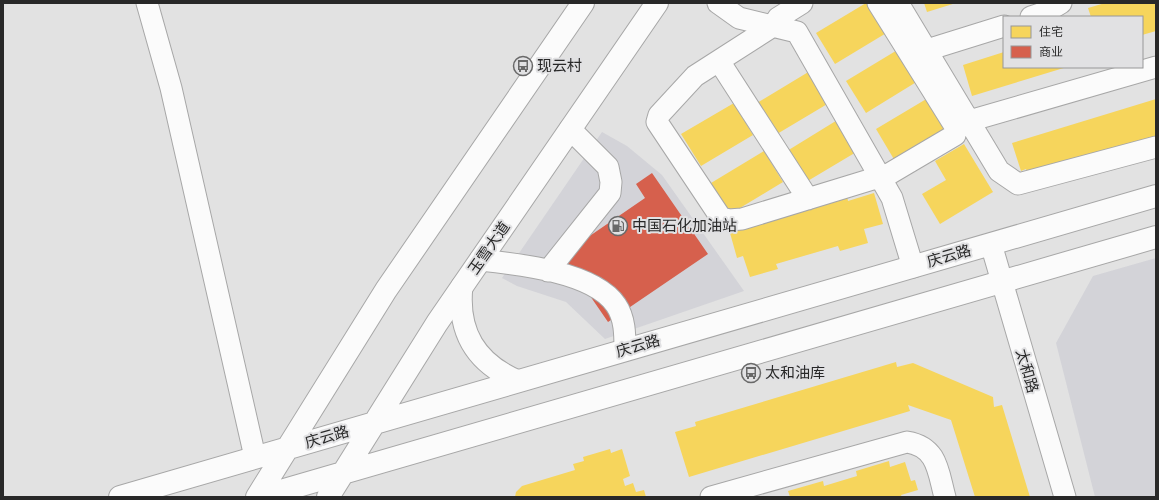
<svg xmlns="http://www.w3.org/2000/svg" width="1159" height="500" viewBox="0 0 1159 500" font-family="Karla,'Noto Sans SC',sans-serif">
	<style>
		.built { fill: #d3d3d8 }
		.homes { fill: #f6d55c }
		.shops { fill: #d6604d }
		.lines { fill: none; stroke-linecap: round; stroke-linejoin: round }
		.minor-casing { stroke: #a7a7a7; stroke-width: 23 }
		.major-casing { stroke: #a7a7a7; stroke-width: 24 }
		.minor { stroke: #fbfbfb; stroke-width: 21 }
		.major { stroke: #fbfbfb; stroke-width: 22 }
		.labels { text-anchor: middle; dominant-baseline: central; stroke-width: 4; stroke-linejoin: round; paint-order: stroke }
		.poi-label { font-size: 15px; fill: #282828; stroke: #e1e1e3; text-anchor: start }
		.street-label { font-size: 15px; fill: #282828; stroke: #e1e1e3 }
	</style>
	<rect width="100%" height="100%" fill="#e2e2e2"/>
	<!-- built -->
	<path class="built" d="M602,132L627,146L662,175L744,291L605,339L566,302L517,286L502,278Z
		M1156,258V497H1095L1056,343L1093,276Z"/>
	<!-- homes -->
	<path class="homes" d="M866,3H870L888,32L835,64L816,33Z
		M924,3H956L927,12Z
		M1105,3H1156V31L1142,35V17H1091L1088,8Z
		M899,49L918,81L866,113L846,81Z
		M1004,52V67H1067L972,96L963,65Z
		M810,71L829,103L777,134L757,103Z
		M928,98L947,129L895,161L876,129Z
		M1156,99V138L1029,177L1026,169L1021,171L1012,143Z
		M734,103L753,135L701,166L681,134Z
		M839,119L858,151L806,182L787,151Z
		M964,144L993,192L940,224L922,194L946,180L935,161Z
		M764,151L783,182L730,214L711,183Z
		M874,193L883,224L864,229L868,243L840,251L838,246L776,264L778,269L750,277L743,256L737,258L730,233L740,230L739,227L847,196L848,201Z
		M896,362L897,367L913,363L993,397L994,407L1002,405L1030,497H975L951,420L908,405L910,411L689,477L675,432L696,426L695,422Z
		M610,449L611,453L622,449L630,476L623,479L625,486L633,483L636,492L644,490L646,497H515L516,492L522,486L575,470L573,464L584,461L583,457Z
		M889,461L890,467L905,462L911,481L915,480L918,490L901,495L902,497H790L788,491L823,481L824,486L857,476L856,471Z"/>
	<!-- shops -->
	<path class="shops" d="M652,173L708,254L608,322L562,255L645,198L636,184Z"/>
	<g class="lines">
		<!-- minor casing -->
		<g class="minor-casing">
			<path id="minor" d="M147,3L171,88L255,457
				M718,3L739,18L797,32L892,198L913,267
				M802,3L778,18L773,26L695,76L659,115L657,122L721,218L729,220L742,219L889,174L955,135L956,128L878,3
				M898,3L999,171L1018,184L1156,147
				M1031,17L1046,12L1061,3
				M927,50L1004,26
				M719,61L808,199
				M969,121L1156,67
				M991,244L1065,497
				M480,260C518,264 594,272 616,305C625,318 625,335 625,350
				M548,271L610,193L611,182L608,167L570,129
				M462,286C457,332 476,363 518,381
				M711,497L907,442C938,447 938,472 945,497"/>
		</g>
		<!-- major casing -->
		<g class="major-casing">
			<path id="major" d="M120,497L1156,196
				M257,497L386,290L583,3
				M260,497L1156,237
				M328,497L437,323L657,3"/>
		</g>
		<!-- minor -->
		<use href="#minor" class="minor"/>
		<!-- major -->
		<use href="#major" class="major"/>
	</g>
	<!-- icons -->
	<defs>
		<g id="bus-ring" transform="scale(1)"><circle r="9.5" fill="#e1e1e3" stroke="#696969" stroke-width="1.5"/><path d="M-5-6H5V4H4V6H2V4H-2V6H-4V4H-5ZM-3.5-4V0h7V-4ZM-3.5 1.2v1.5H-2V1.2ZM2 1.2v1.5H3.5V1.2Z" fill="#696969"/></g>
		<g id="fuel-ring" transform="scale(1)"><circle r="9.5" fill="#e1e1e3" stroke="#696969" stroke-width="1.5"/><path d="M-5.5-6h7V0h2V4h1.3V-2.5L3-4.5l.8-.8L6-3V5H2.5V1h-1V6h-7ZM-4.2-4.7v3.2H.2V-4.7Z" fill="#696969"/></g>
	</defs>
	<g fill-rule="evenodd">
		<use href="#bus-ring" x="523" y="66"/>
		<use href="#fuel-ring" x="618" y="226"/>
		<use href="#bus-ring" x="751" y="373"/>
	</g>
	<g class="labels">
		<!-- poi labels -->
		<g class="poi-label">
			<text x="537" y="66">现云村</text>
			<text x="632" y="226">中国石化加油站</text>
			<text x="765" y="373">太和油库</text>
		</g>
		<!-- street labels -->
		<g class="street-label">
			<text transform="translate(489 248) rotate(-55)">玉雪大道</text>
			<text transform="translate(949 256) rotate(-16)">庆云路</text>
			<text transform="translate(638 346) rotate(-16)">庆云路</text>
			<text transform="translate(1027 371) rotate(74)">太和路</text>
			<text transform="translate(327 437) rotate(-16)">庆云路</text>
		</g>
	</g>
	<!-- border -->
	<rect width="1159" height="500" fill="none" stroke="#282828" stroke-width="8"/>
	<!-- legend -->
	<rect x="1003" y="16" width="140" height="52" fill="#e1e1e3" stroke="#979798"/>
	<rect x="1011" y="26" width="20" height="12" fill="#f6d55c" stroke="#979798"/>
	<text x="1039" y="36" font-size="12" fill="#282828">住宅</text>
	<rect x="1011" y="46" width="20" height="12" fill="#d6604d" stroke="#979798"/>
	<text x="1039" y="56" font-size="12" fill="#282828">商业</text>
</svg>
